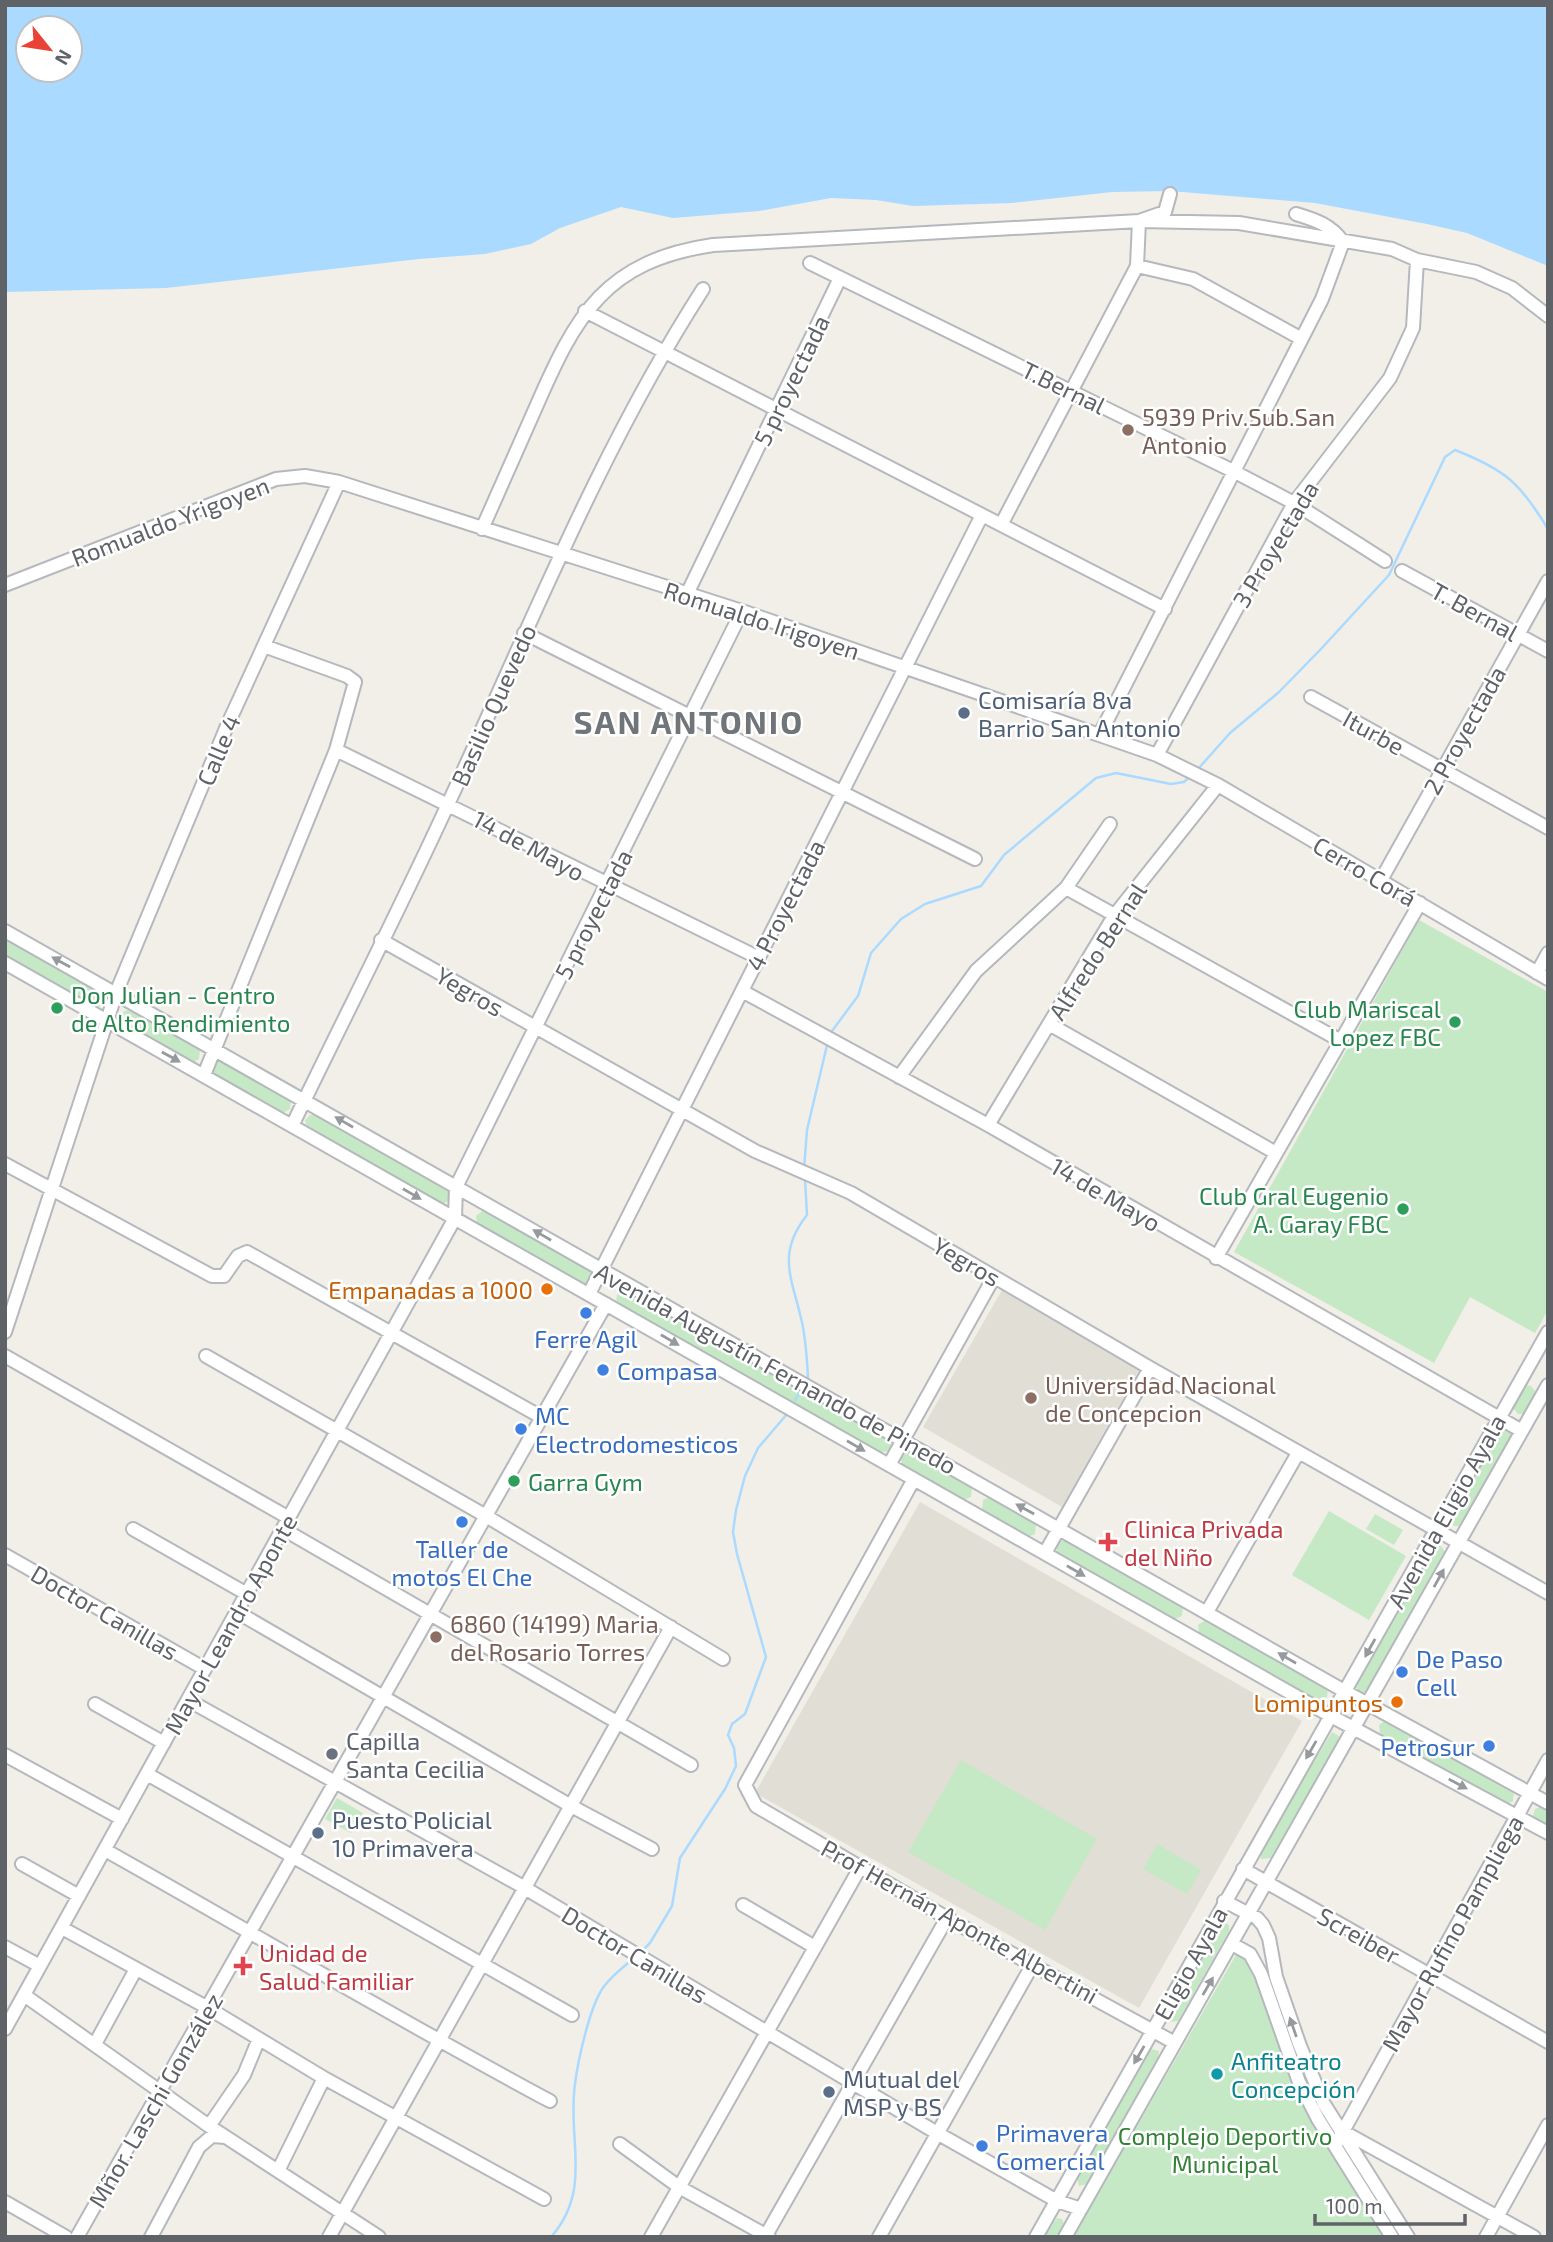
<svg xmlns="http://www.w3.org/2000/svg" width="1553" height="2242" viewBox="0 0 1553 2242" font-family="'Exo 2',sans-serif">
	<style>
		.education { fill: #e1ded6 }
		.green { fill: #c5e8c5 }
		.water { fill: #aadaff; fill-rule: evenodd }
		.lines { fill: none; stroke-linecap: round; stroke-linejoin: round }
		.stream { stroke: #aadaff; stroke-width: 2.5 }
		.minor-casing { stroke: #b5b8bc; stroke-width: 16 }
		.minor { stroke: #fff; stroke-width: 12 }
		.oneway { fill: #979a9d }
		.education-dot { fill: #8d6e63; stroke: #fff; stroke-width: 2.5 }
		.service-dot { fill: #5c6f8a; stroke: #fff; stroke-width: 2.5 }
		.leisure-dot { fill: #2e9e5b; stroke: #fff; stroke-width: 2.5 }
		.food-dot { fill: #e8710a; stroke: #fff; stroke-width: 2.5 }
		.shop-dot { fill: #3f7fe0; stroke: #fff; stroke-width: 2.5 }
		.health-dot { fill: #e0444e; stroke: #fff; stroke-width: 2.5 }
		.worship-dot { fill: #6b7280; stroke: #fff; stroke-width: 2.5 }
		.culture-dot { fill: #0f9aa8; stroke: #fff; stroke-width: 2.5 }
		.labels { text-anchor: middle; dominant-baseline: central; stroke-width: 5; stroke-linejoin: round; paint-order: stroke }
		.street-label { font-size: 24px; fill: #5f6368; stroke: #fff }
		.education-label { font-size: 24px; fill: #785e54; stroke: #fff; text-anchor: start }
		.service-label { font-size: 24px; fill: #4e5e75; stroke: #fff; text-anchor: start }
		.leisure-label { font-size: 24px; fill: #27864d; stroke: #fff; text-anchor: start }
		.food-label { font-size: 24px; fill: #c56008; stroke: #fff; text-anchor: end }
		.shop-label { font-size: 24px; fill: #366cbe; stroke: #fff; text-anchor: start }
		.health-label { font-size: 24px; fill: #be3a42; stroke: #fff; text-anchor: start }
		.worship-label { font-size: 24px; fill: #5b616d; stroke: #fff; text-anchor: start }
		.culture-label { font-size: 24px; fill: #0d838f; stroke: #fff; text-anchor: start }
		.park-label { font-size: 24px; fill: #348238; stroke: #fff }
		.district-label { font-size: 32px; font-weight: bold; letter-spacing: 2px; fill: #70757a; stroke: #fff }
	</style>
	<rect width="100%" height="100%" fill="#f1efe8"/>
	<!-- education -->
	<path class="education" d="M1002,1290L1139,1370L1062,1507L923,1427Z
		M920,1502L1302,1721L1139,2008L755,1793Z"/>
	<!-- green -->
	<path class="green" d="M1419,920L1548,992V1310L1535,1333L1470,1297L1434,1363L1234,1252Z
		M5,938L103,994V1005L96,1008L5,957Z
		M130,1009L200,1049L199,1059L192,1063L123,1023V1012Z
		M221,1059L291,1099L290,1109L283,1113L213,1073L212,1068Z
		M310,1115H317L449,1191L448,1201L441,1205L307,1127L305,1120Z
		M485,1209L592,1271L588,1284L584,1286L477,1223L476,1216Z
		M624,1291L892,1440L891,1451L881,1452L616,1305L617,1294Z
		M1525,1385L1531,1386L1536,1392L1524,1414H1518L1512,1407Z
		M1501,1427L1511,1430L1513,1434L1461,1526H1454L1449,1520Z
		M910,1450L972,1486L971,1497L964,1500L902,1465L901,1457Z
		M990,1497L1036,1523L1035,1534L1028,1537L982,1511L983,1500Z
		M1329,1511L1406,1556L1369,1620L1292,1575Z
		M1375,1514L1403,1530L1394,1545L1366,1529Z
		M1065,1539L1183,1605L1182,1616L1175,1619L1057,1552L1056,1545Z
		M1433,1546H1441L1445,1552L1367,1693L1360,1692L1355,1686Z
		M1207,1619L1328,1687L1327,1697L1320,1701L1199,1633L1198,1625Z
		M1387,1719L1514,1790L1513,1801L1507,1804L1380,1733L1379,1725Z
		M1332,1732L1339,1736L1338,1742L1271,1858L1261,1859L1260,1851Z
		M961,1760L1097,1839L1045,1930L908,1852Z
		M337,1798L363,1813L351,1833L325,1819Z
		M1542,1806L1548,1809V1827L1533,1816L1535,1809Z
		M1157,1844L1201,1870L1187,1894L1143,1869Z
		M1222,1921L1229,1925V1931L1178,2021L1168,2022L1166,2017Z
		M1237,1953H1243L1251,1966L1296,2092L1384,2237H1073Z
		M1151,2049L1159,2051L1158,2057L1087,2184L1079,2186L1077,2178Z
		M1057,2218L1062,2219L1064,2224L1058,2237H1043Z"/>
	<!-- water -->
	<path class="water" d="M5,5H1548V266L1467,233L1427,224L1315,203L1170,191L1112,192L1012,203L913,206L876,200L831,198L759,211L673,218L621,207L560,228L531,244L485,254L419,259L166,288L5,292ZM28,28H70V70H28Z"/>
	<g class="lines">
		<!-- stream -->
		<path class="stream" d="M1198,769L1230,733L1279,692L1320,650L1389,575L1445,457L1455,450C1506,470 1520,483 1548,529
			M829,1035L858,996L871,953L901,919L925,904L981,886L1004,855L1096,778L1116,773L1171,784L1184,782L1190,776
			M804,1169L807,1130L828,1041
			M805,1179L807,1215C777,1253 791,1276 801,1318C806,1338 807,1358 808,1378
			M795,1400L801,1391
			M640,1953L650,1943L672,1906L680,1858L725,1789L736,1766L734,1748L728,1735L732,1724L745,1714L766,1657L737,1554L733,1532L736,1510L745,1476L758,1448L787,1414
			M551,2237C593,2189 567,2140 575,2084C578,2060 589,2011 601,1991C608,1978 624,1967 635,1957"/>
		<!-- minor casing -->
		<g class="minor-casing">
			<path id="minor" d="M810,263L1235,472L1294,503L1385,561
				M1137,266L1193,279L1300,338
				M585,311L1165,609
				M1001,525L1137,266L1139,221L1239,223L1392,249L1417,260L1476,272L1512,288L1548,316
				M482,529C500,489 518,448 536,407C576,315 605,261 713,245L1139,221L1165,212L1170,194
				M1402,571L1548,651
				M5,585L276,479L305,476L339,482L742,611L1157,755L1218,785L1548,979
				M687,594L840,278
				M524,633L975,859
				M1311,697L1548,828
				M1100,734L1322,299L1343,242C1331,225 1316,220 1296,214
				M336,750L759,958
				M1157,755L1294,503L1390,378L1413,328L1417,260
				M1381,880L1548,581
				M1066,888L1341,1041
				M5,931L1346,1692L1548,1803
				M381,940L755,1151L851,1193L1150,1368L1548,1593
				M5,963L1331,1716L1548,1833
				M1537,973L1548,953
				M742,991L988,1125L1522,1431
				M1049,1024L1276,1153
				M204,1075L336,750L355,682L347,676L264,646
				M899,1077L976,971L1066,888L1110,824
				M988,1125L1114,916L1218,785
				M292,1126C344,1018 399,911 449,802C529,629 600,449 703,289
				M5,1164L212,1276H224L238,1256L247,1252L543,1418
				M1216,1258L1420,903
				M589,1294L982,515
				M5,1332L116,993L227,726L339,482
				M5,1356L289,1518
				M206,1356L486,1516L723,1659
				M889,1465L994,1277
				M914,1479L745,1785L756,1806L947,1918L1175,2043
				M133,1529L247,1594
				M283,1529L691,1765
				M1045,1553L1150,1368
				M5,1555L205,1669
				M237,1612L571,1806L652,1849
				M1207,1612L1298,1453
				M188,1700L518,1884L937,2133L1057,2201L1081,2209
				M95,1704L164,1743
				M5,1755L122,1819
				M147,1774L572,2015
				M105,1850C253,1933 400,2021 550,2101
				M22,1864L79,1896
				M1243,1869L1548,2042
				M1224,1901L1257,1918L1263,1925L1269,1938L1276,1977L1300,2046L1324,2104L1408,2237
				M743,1905L813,1946
				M62,1928L208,2008L324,2078L544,2199
				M1232,1944L1250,1954L1261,1974L1299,2082L1318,2119L1392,2237
				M5,1947L40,1966
				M24,1995L209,2126L379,2237
				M5,2029L455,1218L456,1187L742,611
				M95,2044L136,1969
				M209,2126L244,2075L258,2041
				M1344,2132L1534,2237
				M620,2144L679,2187L769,2237
				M1336,2144L1548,1760
				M278,2171L324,2078
				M5,2202L66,2237
				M77,2237L606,1304
				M151,2237L199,2147L212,2136L225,2137
				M329,2237L671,1627
				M651,2237L861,1866
				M765,2237L947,1918
				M879,2237L1034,1962
				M1036,2237L1548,1332
				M1065,2237L1548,1385
				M1486,2237L1548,2125"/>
		</g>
		<!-- minor -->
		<use href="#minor" class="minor"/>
	</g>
	<!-- one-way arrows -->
	<defs><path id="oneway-solid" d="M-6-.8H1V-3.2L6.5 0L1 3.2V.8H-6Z" transform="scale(1.75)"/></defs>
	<g class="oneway">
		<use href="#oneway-solid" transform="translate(61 962) rotate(-151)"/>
		<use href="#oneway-solid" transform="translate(171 1057) rotate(29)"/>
		<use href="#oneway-solid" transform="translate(344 1122) rotate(-150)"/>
		<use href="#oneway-solid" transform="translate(412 1194) rotate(30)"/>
		<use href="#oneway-solid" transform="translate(542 1235) rotate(-150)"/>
		<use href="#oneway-solid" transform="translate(670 1340) rotate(30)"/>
		<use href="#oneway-solid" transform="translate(856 1446) rotate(30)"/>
		<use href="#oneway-solid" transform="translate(1025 1509) rotate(-151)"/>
		<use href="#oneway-solid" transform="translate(1076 1571) rotate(30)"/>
		<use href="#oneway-solid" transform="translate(1439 1578) rotate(-61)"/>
		<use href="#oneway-solid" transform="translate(1370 1648) rotate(119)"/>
		<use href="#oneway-solid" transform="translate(1287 1658) rotate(-150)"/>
		<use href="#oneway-solid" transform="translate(1311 1750) rotate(120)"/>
		<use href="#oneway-solid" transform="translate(1458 1784) rotate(28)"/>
		<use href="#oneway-solid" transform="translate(1208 1986) rotate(-60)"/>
		<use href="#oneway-solid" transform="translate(1293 2027) rotate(-109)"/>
		<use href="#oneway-solid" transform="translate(1139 2055) rotate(120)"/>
	</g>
	<!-- markers -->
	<g class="education-dot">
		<circle cx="1128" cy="430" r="7"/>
		<circle cx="1031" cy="1398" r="7"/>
		<circle cx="436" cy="1637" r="7"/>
	</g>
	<g class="service-dot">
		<circle cx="964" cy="713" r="7"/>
		<circle cx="318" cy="1833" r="7"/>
		<circle cx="829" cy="2092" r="7"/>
	</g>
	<g class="leisure-dot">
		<circle cx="57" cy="1008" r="7"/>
		<circle cx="1455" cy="1022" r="7"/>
		<circle cx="1403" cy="1209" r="7"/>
		<circle cx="514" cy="1481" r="7"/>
	</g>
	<g class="food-dot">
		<circle cx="547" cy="1289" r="7"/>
		<circle cx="1397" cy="1702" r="7"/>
	</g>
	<g class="shop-dot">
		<circle cx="586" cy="1313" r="7"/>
		<circle cx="603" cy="1370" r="7"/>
		<circle cx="521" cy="1429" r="7"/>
		<circle cx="462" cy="1522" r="7"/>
		<circle cx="1402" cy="1672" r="7"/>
		<circle cx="1489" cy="1746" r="7"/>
		<circle cx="982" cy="2146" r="7"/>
	</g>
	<g class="health-dot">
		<path d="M1104.5 1531.5h7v7h7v7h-7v7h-7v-7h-7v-7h7z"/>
		<path d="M239.5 1955.5h7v7h7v7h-7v7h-7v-7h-7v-7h7z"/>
	</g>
	<circle class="worship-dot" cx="332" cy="1754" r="7"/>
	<circle class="culture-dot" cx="1217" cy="2074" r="7"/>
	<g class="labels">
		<!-- street labels -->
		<g class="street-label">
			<text transform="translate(791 380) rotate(-64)">5 proyectada</text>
			<text transform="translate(1064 387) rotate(26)">T.Bernal</text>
			<text transform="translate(170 521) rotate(-21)">Romualdo Yrigoyen</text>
			<text transform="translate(1275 544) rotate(-59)">3 Proyectada</text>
			<text transform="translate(1475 611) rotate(29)">T. Bernal</text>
			<text transform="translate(762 620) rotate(18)">Romualdo Irigoyen</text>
			<text transform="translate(493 705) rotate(-66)">Basilio Quevedo</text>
			<text transform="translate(1464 730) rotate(-61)">2 Proyectada</text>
			<text transform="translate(1374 732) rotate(29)">Iturbe</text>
			<text transform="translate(218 750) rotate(-67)">Calle 4</text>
			<text transform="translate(529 845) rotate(28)">14 de Mayo</text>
			<text transform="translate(1365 871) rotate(30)">Cerro Corá</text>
			<text transform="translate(785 905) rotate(-63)">4 Proyectada</text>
			<text transform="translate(593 914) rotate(-63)">5 proyectada</text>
			<text transform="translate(1097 951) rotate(-57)">Alfredo Bernal</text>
			<text transform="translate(470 991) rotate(30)">Yegros</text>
			<text transform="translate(1106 1194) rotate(30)">14 de Mayo</text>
			<text transform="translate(967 1261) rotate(30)">Yegros</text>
			<text transform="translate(776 1368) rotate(29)">Avenida Augustín Fernando de Pinedo</text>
			<text transform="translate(1446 1511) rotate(-61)">Avenida Eligio Ayala</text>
			<text transform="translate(105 1612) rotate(30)">Doctor Canillas</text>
			<text transform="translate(230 1624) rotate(-61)">Mayor Leandro Aponte</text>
			<text transform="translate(960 1921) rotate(29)">Prof Hernán Aponte Albertini</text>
			<text transform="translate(1452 1933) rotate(-61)">Mayor Rufino Pampliega</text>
			<text transform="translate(1359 1935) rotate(29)">Screiber</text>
			<text transform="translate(635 1954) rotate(31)">Doctor Canillas</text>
			<text transform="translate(1190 1963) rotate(-61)">Eligio Ayala</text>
			<text transform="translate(155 2100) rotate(-60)">Mñor. Laschi González</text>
		</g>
		<!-- education labels -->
		<g class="education-label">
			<text x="1142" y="416">5939 Priv.Sub.San<tspan x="1142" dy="28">Antonio</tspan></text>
			<text x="1045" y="1384">Universidad Nacional<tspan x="1045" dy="28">de Concepcion</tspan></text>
			<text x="450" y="1623">6860 (14199) Maria<tspan x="450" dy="28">del Rosario Torres</tspan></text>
		</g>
		<!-- service labels -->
		<g class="service-label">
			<text x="978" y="699">Comisaría 8va<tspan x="978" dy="28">Barrio San Antonio</tspan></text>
			<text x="332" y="1819">Puesto Policial<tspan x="332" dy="28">10 Primavera</tspan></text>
			<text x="843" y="2078">Mutual del<tspan x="843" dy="28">MSP y BS</tspan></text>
		</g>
		<!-- leisure labels -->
		<g class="leisure-label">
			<text x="71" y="994">Don Julian - Centro<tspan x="71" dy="28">de Alto Rendimiento</tspan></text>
			<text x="1441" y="1008" text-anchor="end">Club Mariscal<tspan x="1441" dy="28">Lopez FBC</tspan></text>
			<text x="1389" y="1195" text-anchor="end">Club Gral Eugenio<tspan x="1389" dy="28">A. Garay FBC</tspan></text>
			<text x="528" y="1481">Garra Gym</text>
		</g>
		<!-- food labels -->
		<g class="food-label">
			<text x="533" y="1289">Empanadas a 1000</text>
			<text x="1383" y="1702">Lomipuntos</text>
		</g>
		<!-- shop labels -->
		<g class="shop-label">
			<text x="586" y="1338" text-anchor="middle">Ferre Agil</text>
			<text x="617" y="1370">Compasa</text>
			<text x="535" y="1415">MC<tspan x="535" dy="28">Electrodomesticos</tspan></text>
			<text x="462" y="1548" text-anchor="middle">Taller de<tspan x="462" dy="28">motos El Che</tspan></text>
			<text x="1416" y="1658">De Paso<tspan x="1416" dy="28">Cell</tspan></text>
			<text x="1475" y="1746" text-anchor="end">Petrosur</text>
			<text x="996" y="2132">Primavera<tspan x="996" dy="28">Comercial</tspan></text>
		</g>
		<!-- health labels -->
		<g class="health-label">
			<text x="1124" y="1528">Clinica Privada<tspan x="1124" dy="28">del Niño</tspan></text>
			<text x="259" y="1952">Unidad de<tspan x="259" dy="28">Salud Familiar</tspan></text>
		</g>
		<!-- worship labels -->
		<g class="worship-label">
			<text x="346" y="1740">Capilla<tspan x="346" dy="28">Santa Cecilia</tspan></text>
		</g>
		<!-- culture labels -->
		<g class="culture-label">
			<text x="1231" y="2060">Anfiteatro<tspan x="1231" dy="28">Concepción</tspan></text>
		</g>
		<!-- park labels -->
		<g class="park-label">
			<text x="1225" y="2135">Complejo Deportivo<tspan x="1225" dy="28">Municipal</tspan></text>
		</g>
		<!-- district labels -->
		<g class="district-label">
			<text x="689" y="721">SAN ANTONIO</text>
		</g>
	</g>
	<!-- border -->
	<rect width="1553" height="2242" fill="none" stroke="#5f6368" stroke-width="14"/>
	<!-- north arrow -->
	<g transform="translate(49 49) rotate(120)"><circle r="33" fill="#ffffff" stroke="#bfc1c3" stroke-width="2"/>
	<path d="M0-5L12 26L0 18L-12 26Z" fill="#ea4335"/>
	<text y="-10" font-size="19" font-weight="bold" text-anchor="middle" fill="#5f6368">N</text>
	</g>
	<!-- scale -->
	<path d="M1315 2214v10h150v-10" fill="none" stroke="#5f6368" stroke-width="3.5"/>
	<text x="1326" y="2214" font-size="21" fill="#5f6368" stroke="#ffffff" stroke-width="5" paint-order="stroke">100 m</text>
</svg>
